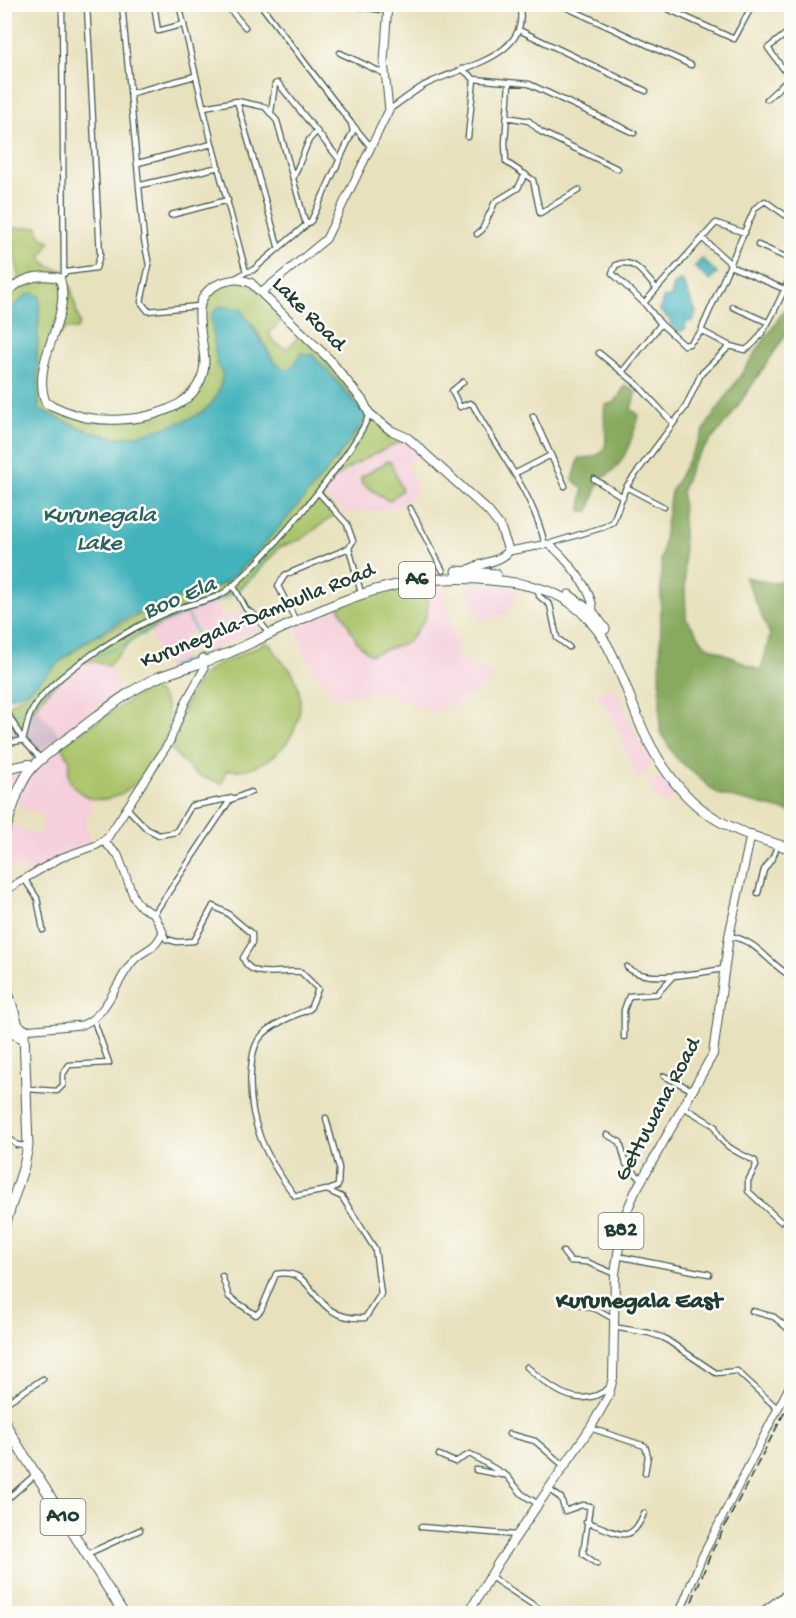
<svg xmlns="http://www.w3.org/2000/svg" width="796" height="1618" viewBox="0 0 796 1618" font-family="'Gochi Hand',sans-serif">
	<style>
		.built { fill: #f5cfdb }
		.industrial { fill: #d1bdcc }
		.green { fill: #abc46a; stroke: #65804f; stroke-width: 1.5 }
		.forest { fill: #88aa5e; stroke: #547449; stroke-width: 1.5 }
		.water { fill: #43b2bc; stroke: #317878; stroke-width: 1.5 }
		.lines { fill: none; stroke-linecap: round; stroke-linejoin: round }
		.stream { stroke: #43b2bc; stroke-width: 1.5 }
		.street-casing { stroke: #3d5649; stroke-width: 7 }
		.secondary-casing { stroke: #3d5649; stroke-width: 9 }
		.primary-casing { stroke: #3d5649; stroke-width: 10 }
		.highway-casing { stroke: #3d5649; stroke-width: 11 }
		.street { stroke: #fff; stroke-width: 4.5 }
		.secondary { stroke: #fff; stroke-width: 7 }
		.primary { stroke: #fff; stroke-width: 8 }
		.highway { stroke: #fff; stroke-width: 9 }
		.rail { stroke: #1f3d34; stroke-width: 1.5; stroke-dasharray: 9 4.5; stroke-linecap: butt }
		.labels { text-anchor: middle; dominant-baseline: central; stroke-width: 5; stroke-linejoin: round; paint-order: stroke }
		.shield { fill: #fdfcf7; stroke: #62766e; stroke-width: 1.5 }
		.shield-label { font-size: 21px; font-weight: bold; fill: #1f3d34 }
		.street-label { font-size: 22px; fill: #1f3d34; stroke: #fdfcf7 }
		.water-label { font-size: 24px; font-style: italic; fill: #2a605d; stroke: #fdfcf7 }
		.neighbourhood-label { font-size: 24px; font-weight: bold; fill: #1f3d34; stroke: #fdfcf7 }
	</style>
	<rect width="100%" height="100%" fill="#fdfcf7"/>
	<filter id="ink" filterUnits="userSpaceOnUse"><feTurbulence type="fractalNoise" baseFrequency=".0167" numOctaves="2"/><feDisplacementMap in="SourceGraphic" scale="12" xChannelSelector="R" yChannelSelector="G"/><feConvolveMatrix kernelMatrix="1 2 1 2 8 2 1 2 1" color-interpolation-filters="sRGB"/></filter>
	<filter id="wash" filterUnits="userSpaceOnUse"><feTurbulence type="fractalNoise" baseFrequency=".008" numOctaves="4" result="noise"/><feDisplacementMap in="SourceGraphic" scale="24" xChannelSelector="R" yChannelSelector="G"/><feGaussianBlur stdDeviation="1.35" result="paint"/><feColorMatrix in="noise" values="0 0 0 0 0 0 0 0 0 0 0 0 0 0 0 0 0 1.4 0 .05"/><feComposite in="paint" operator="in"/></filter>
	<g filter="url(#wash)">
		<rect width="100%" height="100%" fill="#e8e1bd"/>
		<!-- built -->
		<path class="built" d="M408,438L425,452L406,464L412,478L419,485L404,507L372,511L366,509L349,515L321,496L327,486L347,469Z
			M440,581L460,658L484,671L498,674L466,699L432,713L381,690L334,698L306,658L296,627L357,598Z
			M466,583L502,585L519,589L508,613L480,621Z
			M215,602L223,619L246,609L256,616L262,627L199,657L195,649L208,643L201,628L184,635L191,651L181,655L184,663L166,668L149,630Z
			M92,661L108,666L120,690L61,736L35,706L51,688L80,663Z
			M615,686L633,729L653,760L642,779L638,781L612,716L597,694Z
			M61,745L70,761L67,774L81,793L94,799L85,827L90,831L88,846L28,873L20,865L5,873L4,855H14L5,852V837L9,824L30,833L42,834V814L16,806L27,777Z
			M20,768L15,782L10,795L5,793V772Z
			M665,776L680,794L663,805L647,784Z"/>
		<!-- industrial -->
		<path class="industrial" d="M35,706L61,736L38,751L23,740L14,742L5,739V722Z"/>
		<!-- green -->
		<path class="green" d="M38,227L41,237L50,241L41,258L49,266L66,272L60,278L62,283L70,285L80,324L77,329H65L59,336L51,338L41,383L46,403L67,412L122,420L178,404L203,373L199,306L213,286L236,278L251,283L284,317L269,334L275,343L287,349L303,332L369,413L408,438C383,451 329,470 321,499L334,509V515L302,539L280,547L255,575L236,590L136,636L108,666L92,661L80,663L51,688L30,714L23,740L12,719L5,722V707L25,695L48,671L91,639L162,603L224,583L248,560L367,421L354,401L324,364L285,369L275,363L252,323L215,347L217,365L223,374C221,385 216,400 208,407C194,421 132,440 112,437C86,432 63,420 39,409L37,357L39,316L5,314V296L20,281L9,228Z
			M388,461L391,462L402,490L389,501L361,483V477Z
			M422,584L428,604L426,618L408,642L370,655L357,642L339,607L357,598Z
			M267,642C273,647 276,654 281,660C285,665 290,668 293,674C317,720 277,775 226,770L222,784L195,774L169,747L178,738C174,717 203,662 226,662Z
			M148,688C205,706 127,835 77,790C67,780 67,774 70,761L61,745Z"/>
		<!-- forest -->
		<path class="forest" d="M791,300V323L783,339L729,419L693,461L682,490L686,618L705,645L761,671L770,635L745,577L772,583L786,580L791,570V812L718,794L675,757L660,731L661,560L671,492L707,425Z
			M625,386L636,392L631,409L639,415C632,439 624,469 600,479L589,511H581L583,489L573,480L579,458C621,458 600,431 605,405L615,402Z"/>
		<!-- water -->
		<path class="water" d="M702,259L717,273L710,281L694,267Z
			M682,280L696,312L693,321L686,322L685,329L679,332L671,326L670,320L660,311L663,298L671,297L674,284Z
			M33,293L40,296L37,357L39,409C63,420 86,432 112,437C132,440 193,421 208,408C216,400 221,386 223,375L217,365L211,315L220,306L241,309L275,363L285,369L293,367L301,353L313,355L366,416C357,439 246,570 224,583C206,593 182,596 163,603C132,614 100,631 74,650C53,665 31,699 4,697V314L26,295Z"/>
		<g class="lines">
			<!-- stream -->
			<path class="stream" d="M275,529L280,535
				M96,656C127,646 154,627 183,613C200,605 219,604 235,593C252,582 264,560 277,544
				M169,666L206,653L186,611
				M13,715L23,710L78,662
				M4,716L7,717"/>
		</g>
	</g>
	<g filter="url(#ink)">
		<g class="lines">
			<!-- street casing -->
			<g class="street-casing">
				<path id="street" d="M62,4L64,274
					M122,4L144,240L149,265L141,302L148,311L199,306
					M154,4L158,31L184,24
					M179,4L212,144L246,272L236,278
					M225,4L245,27
					M260,4L351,123L353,131L311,221L306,225
					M559,4L691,65
					M657,4L734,39L753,4
					M354,6L388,11
					M519,30L646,91
					M340,53L385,74
					M462,69L474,79L529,84L634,133
					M790,78L768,48L792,29
					M509,83L505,143L506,162L533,180L540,213L579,190
					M132,93L195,76
					M767,99L792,76
					M237,101L265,107L277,121L306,225L253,270L246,272
					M204,107L237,101L279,249
					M389,110C400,102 412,93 423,86C456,67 533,59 519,4
					M271,112L275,84L278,83L339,159
					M507,117L529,121L541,132L618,169
					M352,124L370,146
					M468,137L474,79
					M138,163L212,144
					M293,179L309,140L317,131
					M141,185L219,167
					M171,215L228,200
					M477,234L482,230L495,202L518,188L525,174
					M703,239L731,264
					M758,245L792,260
					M730,266L784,289
					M66,272L96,268L100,255L87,6
					M644,303L612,273L616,265C634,257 644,275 656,288
					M733,307L767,322
					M702,331L689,344L684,345L661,324L644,303L716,223L745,233
					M730,346L702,331V328L755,208L765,201L785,215L792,216
					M599,353L637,384L672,422
					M622,372L661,324
					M463,382L452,391L460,407L470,403L473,405C498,452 533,492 545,545
					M533,416L565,486
					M516,473L551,455
					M594,479L623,497
					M626,487L664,507
					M318,492L347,524L353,541L349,548L361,593
					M410,508L443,571
					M548,544L604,527L613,522L626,487L685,408L701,374L730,346L745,350C765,340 781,294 792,274
					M233,585L246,609L256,616L269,634
					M538,589L539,596L550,605L557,638L569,647
					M296,621L278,586L285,575L349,548
					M4,707L23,740L41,759
					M4,739L14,742L23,740C26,731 27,721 31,713C48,675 135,625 173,610C188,604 206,602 220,595C250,580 363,444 369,413
					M126,807L147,829L159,835L176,832L191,806L233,798
					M25,880L37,898L43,930
					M758,893L764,870L773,857L778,844
					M792,910V922
					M154,914L230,800L251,792
					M163,932L166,939L177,942L194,941L213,906L227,913L252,934V943L243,958C251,981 281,969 301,972L318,989L310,1009C295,1015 269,1025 259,1039C253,1048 252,1059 251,1070C247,1120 265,1157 295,1196L327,1190L342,1197L375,1249L381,1294L365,1318C307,1321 319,1266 276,1274L261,1310L256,1315L229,1297L222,1276
					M729,936C759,941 766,962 792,977
					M627,967C645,985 701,972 724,969
					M624,1037V1010L629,996L657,994L674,975
					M4,1039L14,1035
					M664,1076L694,1091
					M27,1089L57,1091L63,1085V1074L69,1065L109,1063L93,1018
					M685,1108L715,1126C719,1146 739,1153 755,1161L756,1166L748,1181V1191L780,1221
					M326,1118L339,1168L338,1186L329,1190
					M4,1134L17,1145L28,1146
					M607,1135L620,1142L626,1164L642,1180
					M563,1252L570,1261L587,1262L615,1274
					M617,1256L709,1274
					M569,1301L598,1310L614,1319
					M752,1311L774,1317L792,1332
					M613,1327L649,1333L664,1338L716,1373L737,1371L778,1409
					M527,1367C550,1388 579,1412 609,1388
					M4,1404L43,1379
					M590,1428L645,1446L648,1456L645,1473
					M509,1434L535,1441L564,1466
					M439,1455L455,1462L470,1454L507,1476L522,1494L538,1504
					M476,1470L502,1475
					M548,1489L561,1498L565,1511L582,1505L590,1506L583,1554L597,1564
					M4,1502L36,1474
					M586,1522C616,1530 630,1549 644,1513
					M421,1527L516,1535
					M87,1554L140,1530
					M491,1577L547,1614"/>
			</g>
			<!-- secondary casing -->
			<g class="secondary-casing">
				<path id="secondary" d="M262,292L326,239L389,110L384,62L388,4
					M509,551L548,544C564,554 599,597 592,616
					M4,891L60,858L97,845L108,837L170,741L186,701L204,669L203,658
					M23,1030L82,1025C109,1014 116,980 134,960C146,947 153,953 163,932L154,914L141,907L134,898L118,855L103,841
					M679,1614L702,1557L792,1381"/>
			</g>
			<!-- primary casing -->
			<g class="primary-casing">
				<path id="primary" d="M4,296C20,278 37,273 60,278C73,320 29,360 46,403C60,409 74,416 89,418C125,424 192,416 203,373C211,346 180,298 221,283C233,279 238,278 251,283L329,359L363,401L369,413L390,430L408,438L488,511L500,526L509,551C499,563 480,562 467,571V575
					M4,769L29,764
					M4,977L19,1027
					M468,1614L498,1563L591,1427L608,1397L613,1378L615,1274L623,1220L635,1192L713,1054L729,936L751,834"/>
			</g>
			<!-- highway casing -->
			<g class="highway-casing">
				<path id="highway" d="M456,571L496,574
					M569,595L594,614L605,629
					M4,833C12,813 17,785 32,768C44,755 60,744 75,733C102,713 128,690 159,677C183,668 207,662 231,652C325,610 382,570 490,580C516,582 546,587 568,601C608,628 620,673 637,716C652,755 680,798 716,819C739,833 766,841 792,849
					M4,1019L22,1028L24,1033L20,1037L13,1033L16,1027
					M4,1228L24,1166L28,1146L24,1033
					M4,1420L12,1436L124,1614
					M761,1614L792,1591
					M775,1614L792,1601"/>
			</g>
			<!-- street -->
			<use href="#street" class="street"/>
			<!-- secondary -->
			<use href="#secondary" class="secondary"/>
			<!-- primary -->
			<use href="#primary" class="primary"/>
			<!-- highway -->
			<use href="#highway" class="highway"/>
			<!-- rail -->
			<path class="rail" d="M687,1614L711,1553L792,1398"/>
		</g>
	</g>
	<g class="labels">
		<!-- shield labels -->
		<g class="shield">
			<rect x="399" y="562" width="36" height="36" rx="4.5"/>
			<rect x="598.5" y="1213" width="45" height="36" rx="4.5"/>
			<rect x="40.5" y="1499" width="45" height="36" rx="4.5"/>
		</g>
		<g class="shield-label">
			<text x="417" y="580">A6</text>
			<text x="621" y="1231">B82</text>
			<text x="63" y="1517">A10</text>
		</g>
		<!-- street labels -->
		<g class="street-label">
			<text transform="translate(308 315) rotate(45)">Lake Road</text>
			<text transform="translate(258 617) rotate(-22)">Kurunegala-Dambulla Road</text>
			<text transform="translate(659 1110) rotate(-62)">Gettuwana Road</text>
		</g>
		<!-- water labels -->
		<g class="water-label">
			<text x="99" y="516">Kurunegala<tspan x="99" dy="28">Lake</tspan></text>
			<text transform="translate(180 599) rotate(-23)">Boo Ela</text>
		</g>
		<!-- neighbourhood labels -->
		<g class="neighbourhood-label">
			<text x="639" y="1302">Kurunegala East</text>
		</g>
	</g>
	<!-- margin -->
	<rect width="796" height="1618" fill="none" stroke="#fdfcf7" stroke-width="24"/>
</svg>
